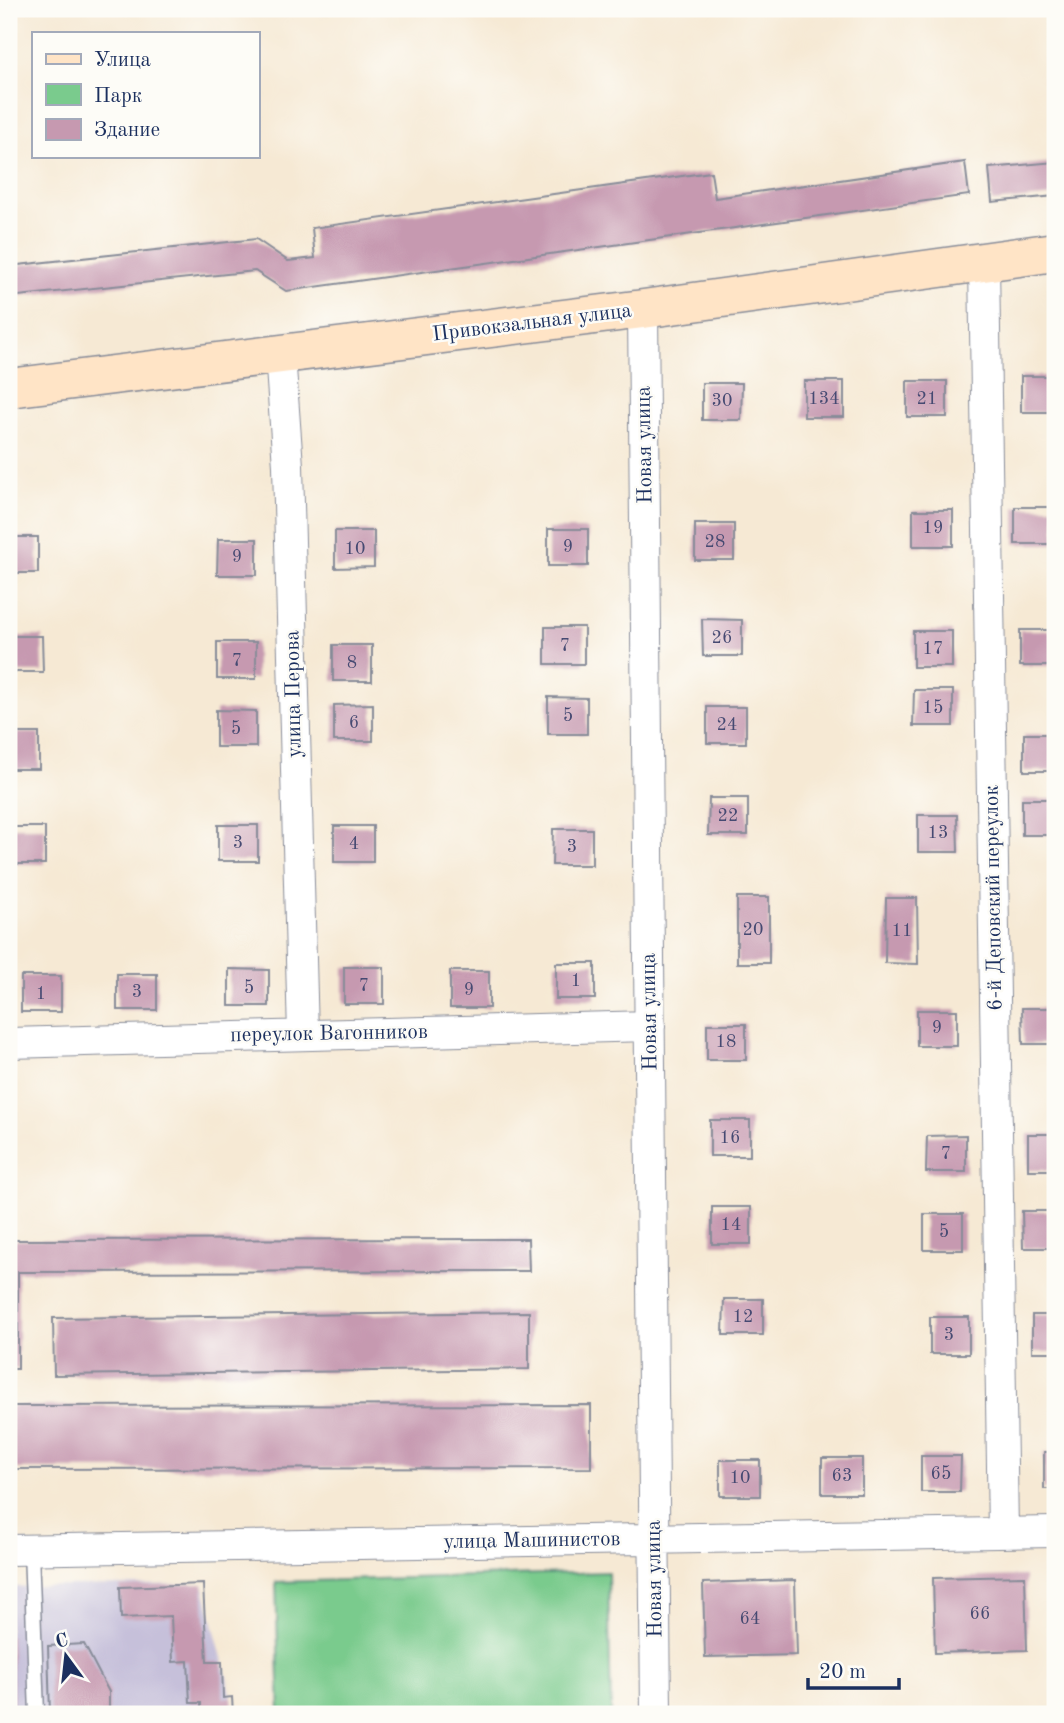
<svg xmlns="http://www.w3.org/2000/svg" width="1064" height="1723" viewBox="0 0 1064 1723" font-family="'Old Standard TT',serif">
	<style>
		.industrial { fill: #c6c0da }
		.green { fill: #7acb8d; stroke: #4a7d76; stroke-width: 2 }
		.building { fill: #c699b0 }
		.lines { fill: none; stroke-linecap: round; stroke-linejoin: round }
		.lane-casing { stroke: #888c99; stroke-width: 17 }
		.street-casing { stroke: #888c99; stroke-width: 32 }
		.secondary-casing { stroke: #888c99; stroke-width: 41 }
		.lane { stroke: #fff; stroke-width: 14 }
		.street { stroke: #fff; stroke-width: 30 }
		.secondary { stroke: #ffe4c6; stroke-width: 38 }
		.labels { text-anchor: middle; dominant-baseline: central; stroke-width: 5; stroke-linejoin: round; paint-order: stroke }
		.number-label { font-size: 18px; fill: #464a72 }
		.street-label { font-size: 21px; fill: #1b2f5e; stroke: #fdfcf7 }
	</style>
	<rect width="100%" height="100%" fill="#fdfcf7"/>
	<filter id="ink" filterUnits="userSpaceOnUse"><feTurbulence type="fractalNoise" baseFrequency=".0143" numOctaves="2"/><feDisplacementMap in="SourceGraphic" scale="14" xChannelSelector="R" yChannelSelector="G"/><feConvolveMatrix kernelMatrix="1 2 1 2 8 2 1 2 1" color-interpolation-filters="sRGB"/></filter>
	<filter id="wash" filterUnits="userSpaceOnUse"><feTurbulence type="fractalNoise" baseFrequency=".00686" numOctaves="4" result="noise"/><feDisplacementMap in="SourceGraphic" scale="28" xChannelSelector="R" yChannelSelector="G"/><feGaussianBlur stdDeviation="1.57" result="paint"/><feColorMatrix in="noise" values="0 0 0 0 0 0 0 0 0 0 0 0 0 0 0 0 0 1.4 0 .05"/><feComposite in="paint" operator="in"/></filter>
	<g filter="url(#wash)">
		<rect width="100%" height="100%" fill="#f6e9d4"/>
		<!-- industrial -->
		<path class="industrial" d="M203,1584L232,1697L233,1714H9V1587Z"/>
		<!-- green -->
		<path class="green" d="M608,1572L611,1714H280L276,1582Z"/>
		<g id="blocks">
			<!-- building -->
			<path class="building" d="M965,162L969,195L286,291L255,271L9,297V266L256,239L288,261L315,258L312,228L711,172L715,198Z
				M1055,162V196L992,202L989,168Z
				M1021,376H1055V412H1021Z
				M804,381H844V417H804Z
				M907,381H947V417H907Z
				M702,383H742L741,420H702Z
				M1015,507H1055V544H1015Z
				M913,510H953V546H913Z
				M695,524H734V560H695Z
				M548,529H588V566H548Z
				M335,531H374V567L335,568Z
				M9,537H38V573H9Z
				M218,539H257V575H217Z
				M702,619L742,620V656H703Z
				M545,627H584V664H545Z
				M1020,630H1055V666H1020Z
				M913,631H952V667H913Z
				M9,636H42L43,672H9Z
				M217,642H256V679H217Z
				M333,645H372V681H333Z
				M914,690H953V726H913Z
				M548,697L587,698V734H548Z
				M373,704V741H334V705Z
				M707,707H746V743H707Z
				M216,710L256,711V747H216Z
				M9,733H39V769H9Z
				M1024,734H1055V771H1024Z
				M709,798H748V835H708Z
				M1022,799H1055V835H1022Z
				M918,815H957L958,852H918Z
				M218,825H258V861H218Z
				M334,826H373V862H334Z
				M9,827H45V864H9Z
				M553,829H592V865H552Z
				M737,897H769V963H737Z
				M886,898H917L918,964L885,963Z
				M556,963H595V999H556Z
				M344,967H384V1004H344Z
				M229,969L269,970V1006H229Z
				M450,971H489V1008H450Z
				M117,974H157V1010H117Z
				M21,976H61V1012H21Z
				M1022,1008H1055V1044H1023Z
				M917,1010H957V1046H917Z
				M707,1024H746V1060H707Z
				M710,1120H750V1156H710Z
				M1028,1134H1055V1170H1028Z
				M966,1135V1172H926L927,1136Z
				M712,1207H751V1244H712Z
				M1022,1211H1055V1248H1023Z
				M924,1214H963V1250H924Z
				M528,1239L529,1271L18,1272V1369H9V1240Z
				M724,1299H763V1335H723Z
				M529,1312V1369L54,1375L53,1318Z
				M1032,1315H1055V1352H1032Z
				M930,1317H969V1354H930Z
				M591,1405V1468L9,1469V1406Z
				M1044,1452H1055V1489H1044Z
				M921,1456H961L960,1492H921Z
				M822,1458H862V1494H822Z
				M720,1460H760V1496H720Z
				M1025,1576L1027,1650L935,1653L933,1578Z
				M795,1580L797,1655L705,1657L703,1583Z
				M203,1584L207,1662H222L223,1698L232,1697L233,1714H201V1703H190L188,1661L173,1662L171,1616L121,1618L120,1587Z
				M9,1637H11L14,1714H9Z
				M84,1644L109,1692V1714H50L48,1646Z"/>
		</g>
	</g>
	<g filter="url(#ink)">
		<use href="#blocks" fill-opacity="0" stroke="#888c99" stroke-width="2"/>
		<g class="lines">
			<!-- lane casing -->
			<g class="lane-casing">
				<path id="lane" d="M31,1550L37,1714"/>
			</g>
			<!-- street casing -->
			<g class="street-casing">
				<path id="street" d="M984,262L1003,1533
					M643,309L656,1714
					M280,354L288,466L303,1035
					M9,1043L650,1026
					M9,1550L1055,1532"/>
			</g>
			<!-- secondary casing -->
			<g class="secondary-casing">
				<path id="secondary" d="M9,388L643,309L1055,252"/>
			</g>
			<!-- lane -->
			<use href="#lane" class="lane"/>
			<!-- street -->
			<use href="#street" class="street"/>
			<!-- secondary -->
			<use href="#secondary" class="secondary"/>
		</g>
	</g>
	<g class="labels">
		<!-- number labels -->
		<g class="number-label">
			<text x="824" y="399">134</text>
			<text x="927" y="399">21</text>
			<text x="722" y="401">30</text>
			<text x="933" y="528">19</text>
			<text x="715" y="542">28</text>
			<text x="568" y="547">9</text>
			<text x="355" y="549">10</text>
			<text x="237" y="557">9</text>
			<text x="722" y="638">26</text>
			<text x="565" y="646">7</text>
			<text x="933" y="649">17</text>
			<text x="237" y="661">7</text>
			<text x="352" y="663">8</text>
			<text x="933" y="708">15</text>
			<text x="568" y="716">5</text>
			<text x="354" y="723">6</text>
			<text x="727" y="725">24</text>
			<text x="236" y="729">5</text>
			<text x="728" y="816">22</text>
			<text x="938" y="833">13</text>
			<text x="238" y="843">3</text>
			<text x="354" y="844">4</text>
			<text x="572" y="847">3</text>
			<text x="753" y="930">20</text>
			<text x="902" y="931">11</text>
			<text x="576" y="981">1</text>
			<text x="364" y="986">7</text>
			<text x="249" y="988">5</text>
			<text x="469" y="990">9</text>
			<text x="137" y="992">3</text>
			<text x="41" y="994">1</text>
			<text x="937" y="1028">9</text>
			<text x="726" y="1042">18</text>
			<text x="730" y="1138">16</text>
			<text x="946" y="1154">7</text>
			<text x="731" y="1225">14</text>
			<text x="944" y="1232">5</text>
			<text x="743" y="1317">12</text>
			<text x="949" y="1335">3</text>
			<text x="941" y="1474">65</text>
			<text x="842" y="1476">63</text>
			<text x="740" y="1478">10</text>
			<text x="980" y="1614">66</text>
			<text x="750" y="1619">64</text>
		</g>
		<!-- street labels -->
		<g class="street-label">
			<text transform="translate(532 323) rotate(-7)">Привокзальная улица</text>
			<text transform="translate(645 445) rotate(-91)">Новая улица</text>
			<text transform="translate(294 694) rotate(-91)">улица Перова</text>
			<text transform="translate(994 898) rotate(-91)">6-й Деповский переулок</text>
			<text transform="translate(650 1012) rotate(-91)">Новая улица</text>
			<text transform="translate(329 1034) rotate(-1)">переулок Вагонников</text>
			<text transform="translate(532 1541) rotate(-1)">улица Машинистов</text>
			<text transform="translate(655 1579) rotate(-91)">Новая улица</text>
		</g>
	</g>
	<!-- margin -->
	<rect width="1064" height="1723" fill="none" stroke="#fdfcf7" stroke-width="35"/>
	<!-- legend -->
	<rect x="32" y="32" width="228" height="126" fill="#fdfcf7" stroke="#a3aaba" stroke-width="2"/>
	<rect x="46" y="54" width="35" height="10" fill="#ffe4c6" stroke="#a3aaba" stroke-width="2"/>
	<text x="94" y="66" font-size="21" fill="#1b2f5e">Улица</text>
	<rect x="46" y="84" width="35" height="21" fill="#7acb8d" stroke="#a3aaba" stroke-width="2"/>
	<text x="94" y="102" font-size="21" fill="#1b2f5e">Парк</text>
	<rect x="46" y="119" width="35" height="21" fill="#c699b0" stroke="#a3aaba" stroke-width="2"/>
	<text x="94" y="136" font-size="21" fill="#1b2f5e">Здание</text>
	<!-- north arrow -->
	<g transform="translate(66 1656) rotate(345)" stroke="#fdfcf7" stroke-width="5" paint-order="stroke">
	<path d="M0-5L12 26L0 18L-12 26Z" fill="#1b2f5e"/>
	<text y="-10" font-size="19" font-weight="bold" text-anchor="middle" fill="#1b2f5e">С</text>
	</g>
	<!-- scale -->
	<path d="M808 1678v10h91v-10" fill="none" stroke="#1b2f5e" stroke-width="3.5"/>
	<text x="819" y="1678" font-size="21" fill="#1b2f5e" stroke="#fdfcf7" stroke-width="5" paint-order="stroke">20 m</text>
</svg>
